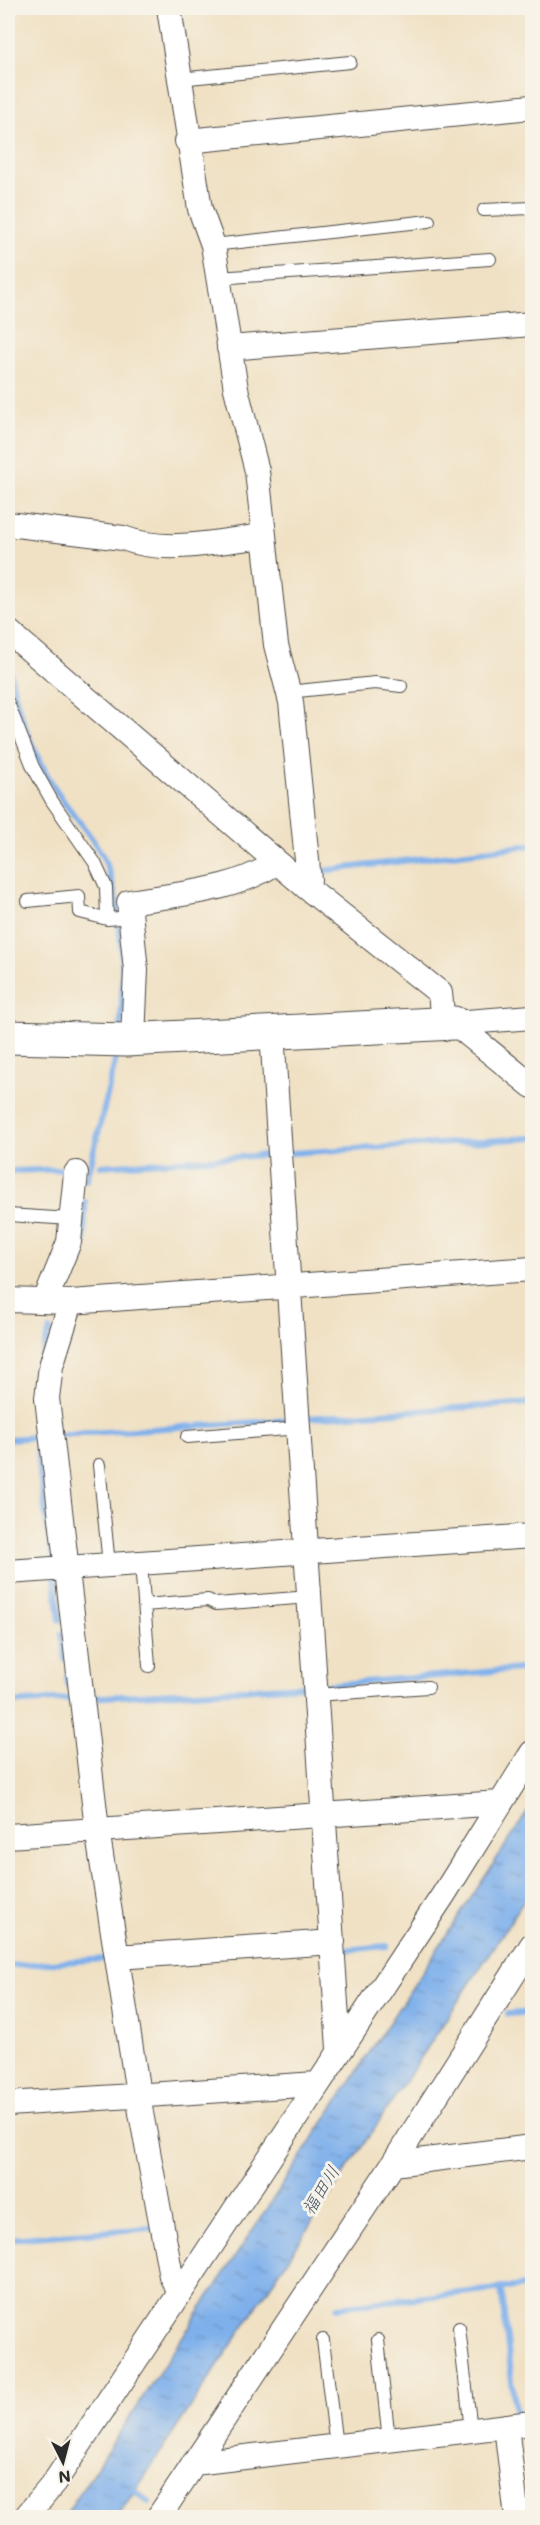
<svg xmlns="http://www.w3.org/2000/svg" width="540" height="2525" viewBox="0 0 540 2525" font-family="Mali,'Klee One',sans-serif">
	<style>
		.water { fill: url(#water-ripples); stroke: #556e8b; stroke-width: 1.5 }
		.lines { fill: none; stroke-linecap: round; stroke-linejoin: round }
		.stream { stroke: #7fb0eb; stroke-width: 6 }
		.lane-casing { stroke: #494642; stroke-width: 14 }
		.street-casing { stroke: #494642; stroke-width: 26 }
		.secondary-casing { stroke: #494642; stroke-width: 35 }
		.lane { stroke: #fff; stroke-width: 12 }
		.street { stroke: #fff; stroke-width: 24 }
		.secondary { stroke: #fff; stroke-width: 33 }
		.labels { text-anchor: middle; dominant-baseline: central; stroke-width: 6; stroke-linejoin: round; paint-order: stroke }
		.water-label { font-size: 18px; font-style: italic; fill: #445365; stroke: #f7f3e8 }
	</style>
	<defs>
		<pattern id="water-ripples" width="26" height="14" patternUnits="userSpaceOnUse" patternTransform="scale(1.5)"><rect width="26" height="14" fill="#7fb0eb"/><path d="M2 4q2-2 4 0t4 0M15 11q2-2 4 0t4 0" fill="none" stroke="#688fbf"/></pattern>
	</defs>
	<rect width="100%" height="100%" fill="#f7f3e8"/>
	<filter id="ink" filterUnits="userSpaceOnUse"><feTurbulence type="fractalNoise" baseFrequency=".0167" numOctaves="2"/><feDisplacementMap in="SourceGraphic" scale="12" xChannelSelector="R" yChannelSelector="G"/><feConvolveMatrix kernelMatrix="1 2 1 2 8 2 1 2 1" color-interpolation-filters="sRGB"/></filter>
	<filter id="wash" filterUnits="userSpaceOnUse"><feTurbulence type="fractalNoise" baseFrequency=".008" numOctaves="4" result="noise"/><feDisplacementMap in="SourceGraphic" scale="24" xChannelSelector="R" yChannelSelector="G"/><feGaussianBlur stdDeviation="1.35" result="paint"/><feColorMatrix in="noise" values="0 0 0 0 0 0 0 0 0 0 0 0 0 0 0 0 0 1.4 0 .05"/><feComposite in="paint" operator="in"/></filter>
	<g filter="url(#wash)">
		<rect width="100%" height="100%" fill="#f0e1c4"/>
		<!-- water -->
		<path class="water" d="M532,1805V1888L507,1927L118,2517H64Z"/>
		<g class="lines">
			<!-- stream -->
			<path class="stream" d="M8,654C12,704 34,758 62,799C75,818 94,837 104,859C123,903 125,982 120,1030
				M322,871L532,845
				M291,1153L532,1138
				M100,1166L268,1155
				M8,1171L73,1169
				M87,1180L118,1049
				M64,1296L84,1246L85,1202
				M50,1330C21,1404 43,1486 53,1562
				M307,1418L532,1403
				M57,1435L287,1420
				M8,1439L38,1437
				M54,1573L60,1620
				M62,1634L65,1659
				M67,1676L69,1688
				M327,1685L532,1668
				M86,1698L304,1686
				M8,1703L70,1699
				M344,1950L387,1946
				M8,1966L105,1959
				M508,2014L532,2012
				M8,2239L152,2228
				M501,2288L516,2416
				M337,2307L532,2285
				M130,2489L149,2502"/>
		</g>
	</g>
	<g filter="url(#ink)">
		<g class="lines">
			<!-- lane casing -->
			<g class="lane-casing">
				<path id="lane" d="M179,79L350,62
					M484,210L532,208
					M213,245L429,221
					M218,278L490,259
					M288,692L375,683L401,686
					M8,703L33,767L52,801L95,863L106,887L107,919L130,917
					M28,901L79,896L80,912L107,919
					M8,1215L71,1219
					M187,1437L299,1428
					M99,1465L109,1565
					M141,1563L149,1666
					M144,1605L208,1600L216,1604L310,1597
					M316,1695L428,1687
					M459,2328L471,2430
					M323,2340L336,2446
					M378,2340L389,2440"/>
			</g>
			<!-- street casing -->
			<g class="street-casing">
				<path id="street" d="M169,8L200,209L213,245L236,389L257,471L276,645L291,702L309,880L305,886
					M187,141L532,107
					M229,348L532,324
					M8,524L123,538C166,555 219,541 264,536
					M8,631L305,886L440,993L442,1013L532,1086
					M454,1023L532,1017
					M272,1032L339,2049
					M133,1039L136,970L129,902C177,894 236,891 277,862
					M8,1300L71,1302L532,1269
					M45,1301L69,1242L76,1173
					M71,1302L51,1366L47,1398L97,1829L141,2113L171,2276L180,2293
					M8,1572L532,1536
					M8,1836L500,1803
					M117,1957L333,1942
					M8,2104L317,2084
					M393,2164L532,2147
					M506,2426L517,2518
					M194,2463L532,2423
					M25,2518L54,2483L180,2293L444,1894L532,1753
					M158,2518L393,2164L532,1945"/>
			</g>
			<!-- secondary casing -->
			<g class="secondary-casing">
				<path id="secondary" d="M8,1037L126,1040L454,1023"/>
			</g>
			<!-- lane -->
			<use href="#lane" class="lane"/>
			<!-- street -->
			<use href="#street" class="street"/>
			<!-- secondary -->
			<use href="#secondary" class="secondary"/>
		</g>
	</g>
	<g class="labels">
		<!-- water labels -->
		<g class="water-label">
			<text transform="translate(320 2190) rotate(-58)">福田川</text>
		</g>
	</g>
	<!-- margin -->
	<rect width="540" height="2525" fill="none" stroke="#f7f3e8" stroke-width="30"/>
	<!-- north arrow -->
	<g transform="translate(63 2462) rotate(174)" stroke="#f7f3e8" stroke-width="4.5" paint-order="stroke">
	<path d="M0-4.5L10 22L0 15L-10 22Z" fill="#2b2b2b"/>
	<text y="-9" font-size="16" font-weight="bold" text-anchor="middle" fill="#2b2b2b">N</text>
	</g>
</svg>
